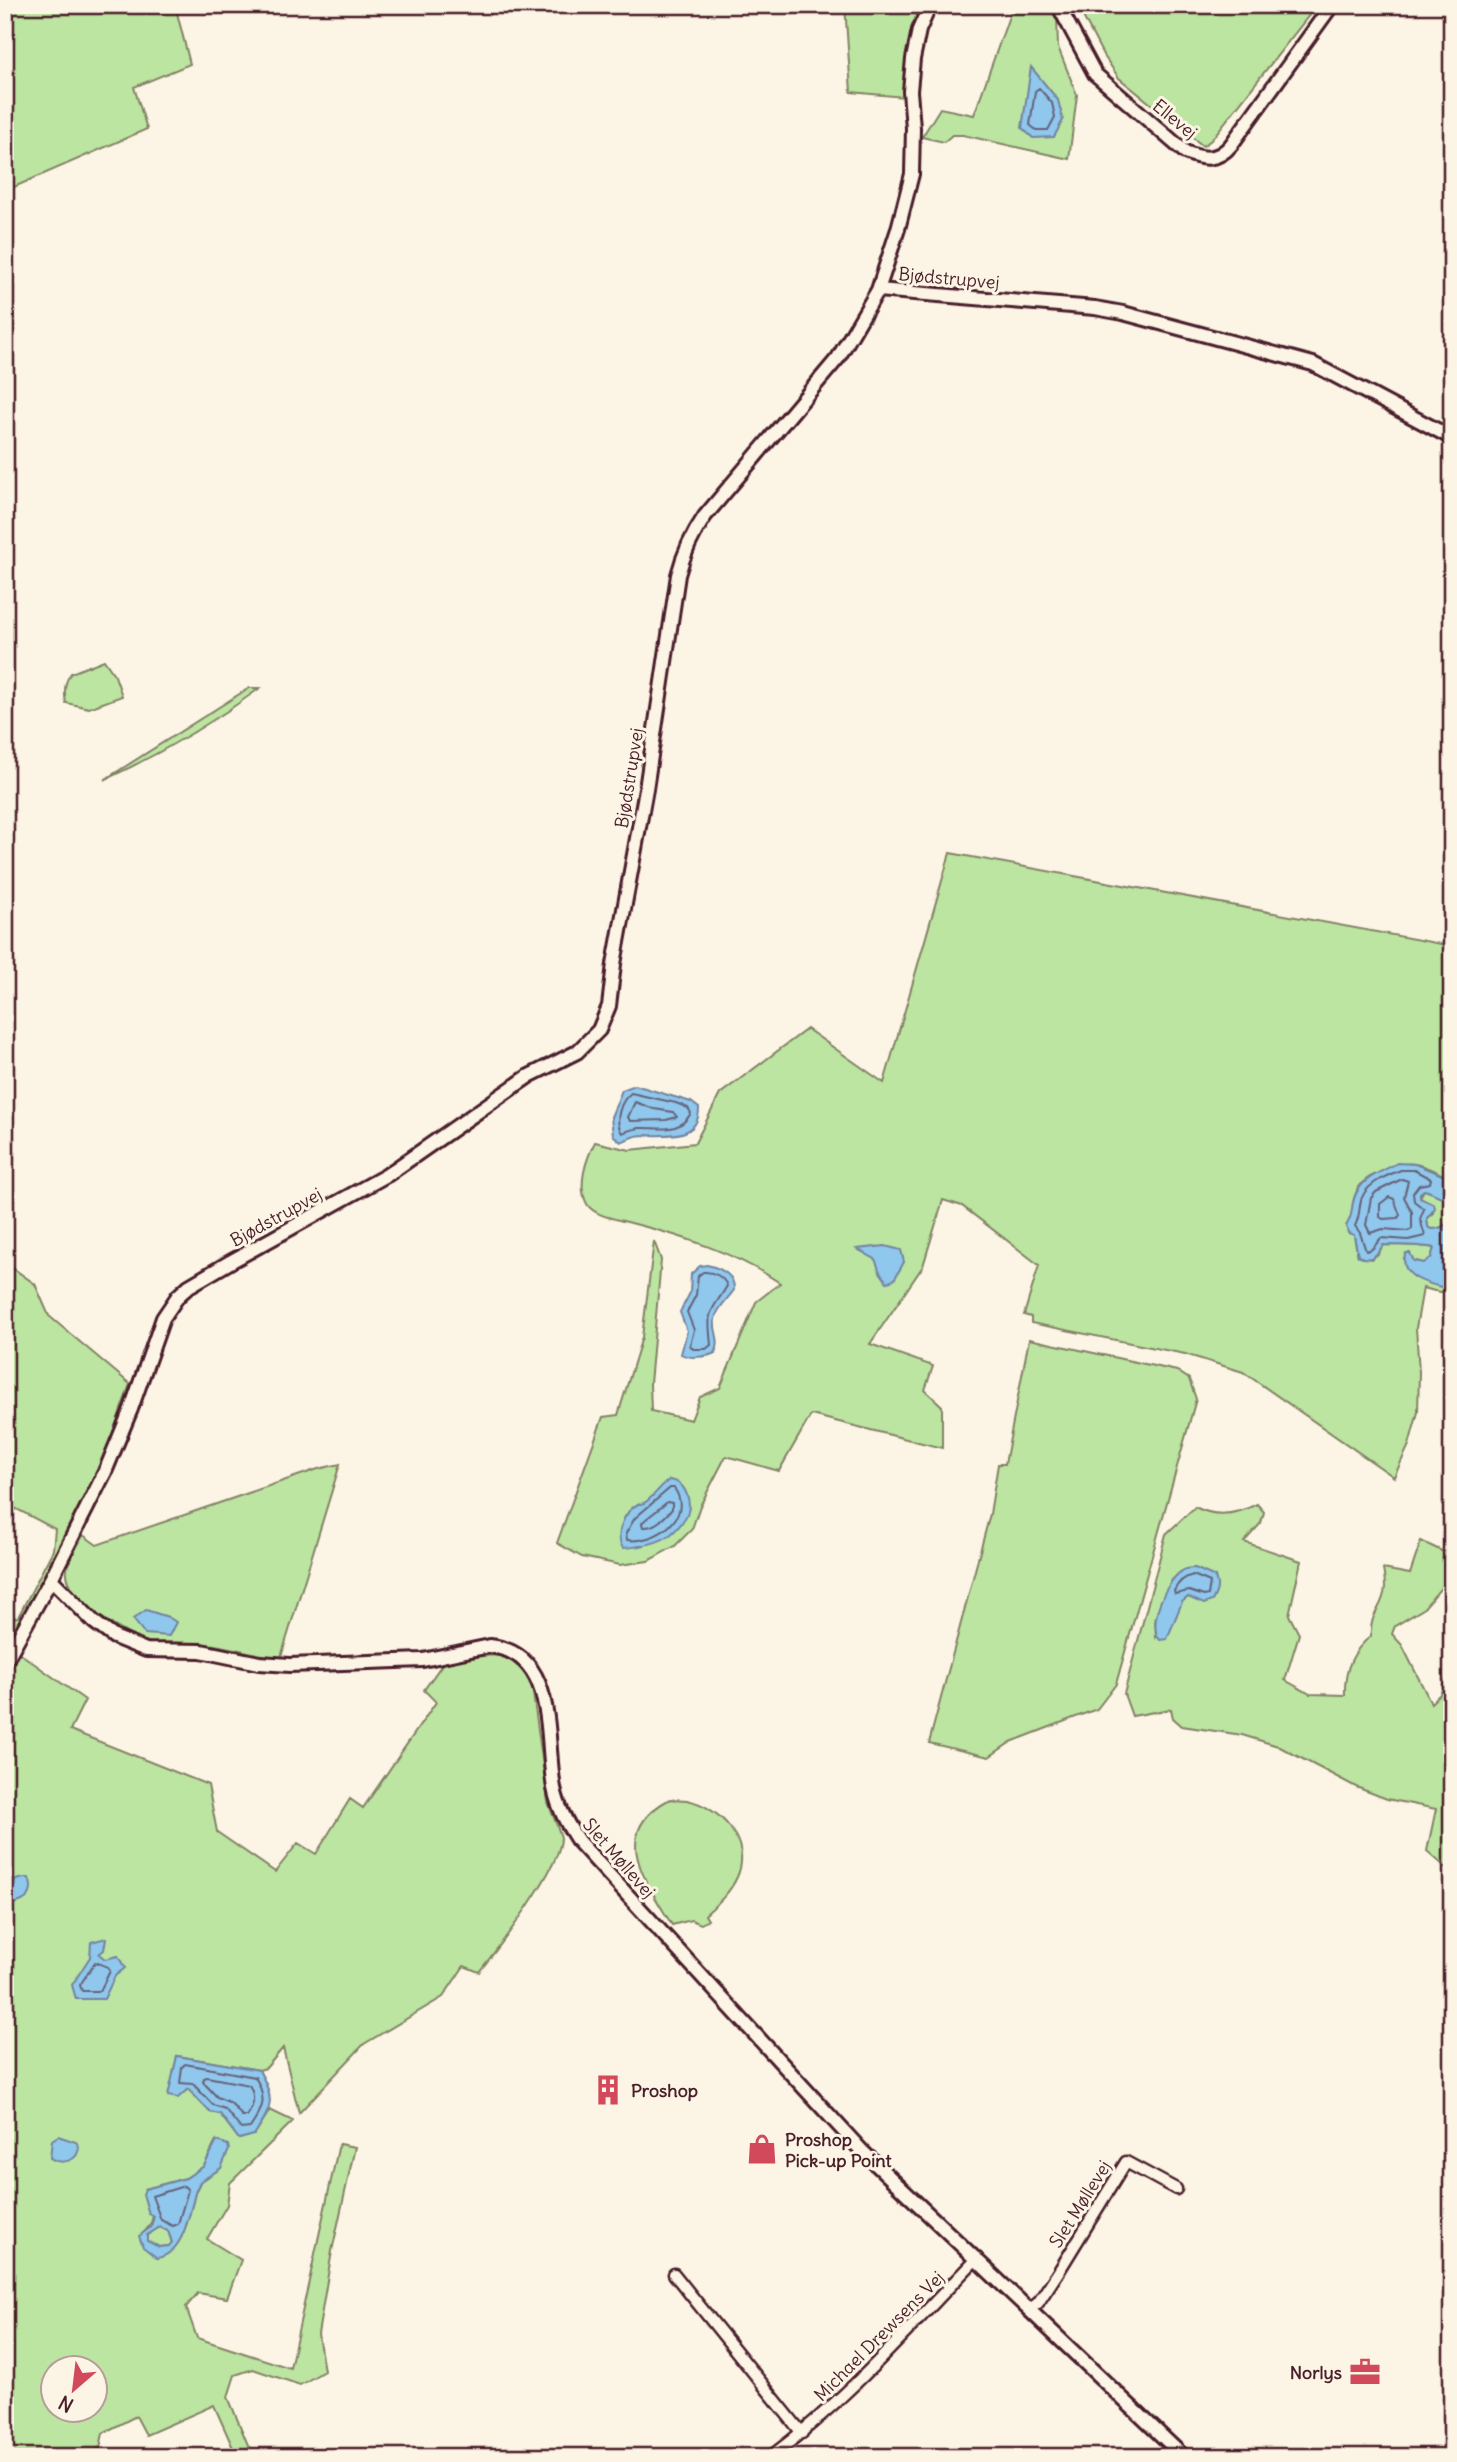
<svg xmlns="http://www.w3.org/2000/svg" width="1457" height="2462" viewBox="0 0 1457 2462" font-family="Delius,sans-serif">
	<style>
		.green { fill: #bce5a1; stroke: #838266; stroke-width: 2; fill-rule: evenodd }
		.water { fill: #8fc7ed; stroke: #73849f; stroke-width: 2; fill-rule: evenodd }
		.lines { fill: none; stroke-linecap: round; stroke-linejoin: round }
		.shore { stroke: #666279; stroke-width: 2 }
		.minor-casing { stroke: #4a1f2b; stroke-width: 15 }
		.tertiary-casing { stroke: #4a1f2b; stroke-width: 18 }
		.minor { stroke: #fcf5e5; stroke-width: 10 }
		.tertiary { stroke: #fcf5e5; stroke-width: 12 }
		.labels { text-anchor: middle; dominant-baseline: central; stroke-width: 6; stroke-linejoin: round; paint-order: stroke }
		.street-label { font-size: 18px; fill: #4a1f2b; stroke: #fcf5e5 }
		.poi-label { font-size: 18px; font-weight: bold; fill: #4a1f2b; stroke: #fcf5e5; text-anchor: start }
	</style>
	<rect width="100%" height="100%" fill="#fcf5e5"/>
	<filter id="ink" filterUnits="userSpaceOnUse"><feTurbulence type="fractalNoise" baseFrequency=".0143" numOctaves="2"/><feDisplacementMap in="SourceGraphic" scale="14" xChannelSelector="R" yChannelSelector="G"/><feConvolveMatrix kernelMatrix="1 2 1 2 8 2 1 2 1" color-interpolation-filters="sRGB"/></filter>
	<g filter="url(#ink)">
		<!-- green -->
		<path class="green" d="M5,5H175L190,64L134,87L147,129L5,191Z
			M845,5H926L904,97L851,92Z
			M1013,5H1049L1057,16L1058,47L1077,95L1069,159L963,135H952L944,142L922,137L940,108L974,115Z
			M1077,5H1317L1211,140L1203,146L1119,78L1102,53Z
			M104,660L115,676L122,696L89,708L66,703C64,693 64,682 71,673Z
			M249,688H260C211,724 160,754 104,780Z
			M950,853L1452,946V1179C1422,1165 1412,1156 1381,1172C1377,1174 1371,1176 1367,1179C1344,1195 1353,1233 1358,1256L1371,1259L1378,1254L1383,1245C1397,1245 1421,1245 1434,1248L1431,1258L1424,1263L1404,1258C1407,1278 1423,1282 1441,1286L1452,1278V1290C1442,1295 1433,1290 1423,1288L1416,1328L1419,1372L1418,1412L1409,1445L1394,1477L1243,1372L1185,1354L1031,1323V1317L1024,1315L1039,1265L962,1206L943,1200L923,1266L870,1344L933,1366L925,1390L942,1406V1448L811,1415L779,1471L726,1456L700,1506L692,1529L675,1546L648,1561L620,1565L582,1557L557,1543L603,1417L618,1415L642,1337L654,1241L661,1260L650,1384L651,1411L691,1420L700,1397L720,1388L756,1302L780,1283C736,1253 682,1236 631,1223C618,1219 595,1217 587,1204C577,1186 586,1159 595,1142L630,1150L695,1143L720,1094L807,1029L884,1083Z
			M1424,1190C1434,1192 1442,1200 1452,1199V1207L1448,1209C1452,1223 1443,1229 1431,1229L1428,1227L1427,1218L1433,1213L1434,1204L1420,1197Z
			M5,1265L11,1267L35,1284L49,1316L130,1384L102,1463L66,1535L57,1560L11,1644L5,1641V1614L12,1618L18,1617L53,1550L55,1529L5,1503Z
			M1029,1339L1177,1371L1189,1379L1196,1399L1116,1684L1097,1709L1011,1742L989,1757L929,1743L990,1514L998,1464H1005Z
			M340,1464L281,1657C255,1656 231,1646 206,1644C188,1642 171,1647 152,1643C127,1638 63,1599 67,1569C69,1558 79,1545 83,1535L97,1545L318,1469Z
			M1257,1504L1264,1512L1261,1523L1244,1542L1301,1561L1289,1615L1299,1634L1285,1680L1310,1694L1345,1695C1344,1671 1352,1651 1371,1636C1369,1613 1384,1608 1385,1587C1385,1581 1384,1574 1383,1569L1410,1574L1421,1541L1452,1556V1575L1423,1609L1395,1626L1392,1634L1402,1645L1431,1703L1440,1694L1452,1665V1873L1427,1851L1436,1809L1387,1799L1356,1787L1278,1746L1242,1735L1182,1726L1173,1718L1171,1709L1132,1716L1124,1694L1166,1534L1195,1507C1216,1518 1236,1515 1257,1504ZM1172,1580L1188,1597L1182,1601L1156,1637L1155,1618Z
			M18,1652L85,1700L70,1730L208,1785L217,1832L275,1872L298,1843L316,1854L350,1799L363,1808L436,1702L424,1690L443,1663C469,1659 505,1645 525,1670C528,1674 530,1682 532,1686L548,1802C551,1812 560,1831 561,1838C561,1867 499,1947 479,1972L464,1966L443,1997L364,2044L299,2113L283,2048L266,2068L259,2070L177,2056L169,2096L188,2089L210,2112L220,2114L239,2139L254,2135L270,2110L293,2121L230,2183L227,2205L207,2239L241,2260L227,2298L198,2293L186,2307L197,2338L290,2368L339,2144L355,2147L332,2251L318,2334L324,2371L300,2385L253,2369L235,2375L228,2397L253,2457H237L214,2405L146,2435L136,2416L103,2433L100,2448L79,2457H5V1675ZM216,2141L221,2168L200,2182L196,2190C189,2212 185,2253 157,2258L140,2236C160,2219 152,2211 145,2189L186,2178L204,2166ZM52,2368H94V2410H52Z
			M670,1799C675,1800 682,1799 687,1800C720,1807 753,1842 737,1877C730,1893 717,1904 705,1915L708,1920L701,1924L691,1920L672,1925C646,1882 607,1832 670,1799Z
			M160,2227L168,2231L172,2243L169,2246L159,2247L147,2241V2235Z"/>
		<!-- water -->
		<path class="water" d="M1031,67L1058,100L1063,120L1054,137L1033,138L1022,128Z
			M635,1085L691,1102L699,1108C699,1145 658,1132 636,1136C631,1137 626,1140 621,1142L613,1135L611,1117L622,1090Z
			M1397,1163L1415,1164L1452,1179V1199C1442,1200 1434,1192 1424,1190L1420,1193V1198L1434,1204L1435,1208L1427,1218L1428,1227L1431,1229C1444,1229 1452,1223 1448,1209L1452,1207V1240L1446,1250L1452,1255V1278L1441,1287C1425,1283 1397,1275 1406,1253H1410L1414,1261L1424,1263L1431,1258L1434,1248C1421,1245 1397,1245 1383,1245C1377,1255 1371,1263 1358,1256L1354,1235L1348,1233L1346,1226C1354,1213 1350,1212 1354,1199C1360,1178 1380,1173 1397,1163Z
			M885,1246L901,1250L904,1262L894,1280L887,1282L880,1272L875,1259L857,1249Z
			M707,1265C720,1268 735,1274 734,1290C728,1299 717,1308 715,1319C713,1332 722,1341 715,1353C707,1357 689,1359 681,1354L687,1331L680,1312L690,1293L691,1274L700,1266Z
			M669,1480C686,1481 694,1504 685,1518C682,1523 675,1531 670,1535C657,1544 638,1547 623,1548C614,1535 624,1511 638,1504C640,1504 642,1504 644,1503C653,1498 660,1486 669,1480Z
			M1195,1568L1215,1577C1219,1586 1217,1592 1212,1601L1204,1604L1188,1597L1182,1602L1167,1639L1160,1640C1146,1625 1167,1577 1184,1570C1187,1568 1191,1568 1195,1568Z
			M146,1610L168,1617L176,1622L169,1636L145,1634L133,1619Z
			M24,1878H29C35,1894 27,1901 13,1904L10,1901L12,1886L16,1880Z
			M106,1938L104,1950L99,1954L105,1959L118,1956L125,1968L115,1976L104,1999H76L72,1985L90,1957L91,1942Z
			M177,2056L259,2070C276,2101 272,2107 254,2135L239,2139L220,2114L210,2112L188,2089L178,2098L168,2096Z
			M58,2136L76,2142L79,2146C79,2162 61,2165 50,2158L52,2140Z
			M217,2141L228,2145L229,2150L221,2168L200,2182L196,2190C189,2212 185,2253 157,2258L143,2247L139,2236L151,2227L154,2216L149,2214L143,2194L145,2189L186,2178L204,2166ZM160,2227L168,2231L172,2242L169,2246L159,2247L147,2241V2235Z"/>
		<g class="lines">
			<!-- shore -->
			<path class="shore" d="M1039,88L1052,103L1055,117L1048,130H1036L1030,125L1035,91Z
				M631,1093L676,1103L688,1108L691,1113C679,1135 659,1127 639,1128C633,1129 627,1131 622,1133C614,1121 620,1101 631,1093Z
				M635,1102L654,1109L673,1112L677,1117L666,1120L630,1121L628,1117Z
				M1401,1170H1414L1431,1179L1430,1183L1419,1185L1413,1193L1414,1201L1424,1209L1420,1219L1425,1236L1408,1240L1381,1238L1372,1249L1366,1251L1360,1233L1355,1226C1359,1218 1359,1214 1360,1205C1362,1185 1385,1176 1401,1170Z
				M1402,1179L1408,1181L1404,1197L1412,1212V1229L1408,1231L1383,1229L1370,1233L1366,1225L1371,1198L1376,1192Z
				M1389,1197L1394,1199L1400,1215L1398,1218L1383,1219L1380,1217V1204Z
				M703,1272C713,1271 724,1277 727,1286C709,1316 707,1308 711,1345L706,1349H693L690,1345L694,1330L687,1312L696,1295L698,1276Z
				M670,1488H674C695,1518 654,1544 627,1540L626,1533L635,1518Z
				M667,1502L672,1503V1509C664,1518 655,1528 643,1527L642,1523C646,1518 660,1509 667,1502Z
				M1193,1575L1210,1582L1208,1595L1204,1596L1189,1591L1175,1594L1174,1591C1178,1582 1184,1577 1193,1575Z
				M95,1962L108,1967L110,1971L100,1991H82L80,1985Z
				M185,2064L255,2077C268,2099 263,2109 250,2128L241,2129L225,2109L213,2105L193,2084L180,2083L182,2067Z
				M207,2077L249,2085C256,2096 254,2106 247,2116H242L231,2103L217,2097L203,2082L204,2078Z
				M184,2186L188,2190L178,2224L173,2226L161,2220L152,2196Z"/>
			<!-- minor casing -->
			<g class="minor-casing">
				<path id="minor" d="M674,2274L802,2433
					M1030,2309L1038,2303L1059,2271L1126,2162L1176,2189
					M770,2457C848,2399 910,2327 977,2258"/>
			</g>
			<!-- tertiary casing -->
			<g class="tertiary-casing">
				<path id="tertiary" d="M1058,5L1095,74L1185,152C1203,160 1218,161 1231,145L1332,5
					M878,290L1095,308L1123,313L1313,364L1452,438
					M51,1579L94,1622L114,1637L146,1650L201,1651L259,1663L290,1665L423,1660L490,1646C558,1653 545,1739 554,1788C558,1808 567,1824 578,1841L862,2151L1184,2457
					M5,1662L51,1579L105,1472L131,1409L163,1318L178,1296L189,1286L230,1262L387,1175L529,1076L577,1052L599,1030L609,1006L614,964L646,789L678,575C684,552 692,535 705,516L838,358L878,290L898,229L912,174L913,128L910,91L913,59L919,30L930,5"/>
			</g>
			<!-- minor -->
			<use href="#minor" class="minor"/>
			<!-- tertiary -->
			<use href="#tertiary" class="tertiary"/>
		</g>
	</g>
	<!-- icons -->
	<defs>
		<g id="building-bare" transform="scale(2.415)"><path d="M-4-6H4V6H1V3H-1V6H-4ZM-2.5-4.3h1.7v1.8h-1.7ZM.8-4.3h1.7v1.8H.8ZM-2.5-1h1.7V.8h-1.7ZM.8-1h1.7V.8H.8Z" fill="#d1495b" stroke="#fcf5e5" stroke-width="2.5" paint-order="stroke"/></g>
		<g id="shop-bare" transform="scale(2.415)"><path d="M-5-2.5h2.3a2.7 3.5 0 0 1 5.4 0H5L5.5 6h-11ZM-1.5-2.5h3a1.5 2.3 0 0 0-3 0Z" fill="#d1495b" stroke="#fcf5e5" stroke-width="2.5" paint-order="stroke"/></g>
		<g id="office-bare" transform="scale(2.415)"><path d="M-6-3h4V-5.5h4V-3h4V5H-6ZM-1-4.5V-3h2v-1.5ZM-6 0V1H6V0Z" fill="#d1495b" stroke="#fcf5e5" stroke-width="2.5" paint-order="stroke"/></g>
	</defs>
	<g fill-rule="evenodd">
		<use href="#building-bare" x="608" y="2090"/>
		<use href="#shop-bare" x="762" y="2149"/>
		<use href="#office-bare" x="1365" y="2372"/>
	</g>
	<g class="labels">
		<!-- street labels -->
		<g class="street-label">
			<text transform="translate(1175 119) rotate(39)">Ellevej</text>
			<text transform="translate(949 278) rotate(5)">Bjødstrupvej</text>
			<text transform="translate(629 778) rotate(-81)">Bjødstrupvej</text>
			<text transform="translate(276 1217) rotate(-29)">Bjødstrupvej</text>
			<text transform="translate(619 1858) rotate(49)">Slet Møllevej</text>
			<text transform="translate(1080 2204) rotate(-58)">Slet Møllevej</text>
			<text transform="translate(879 2336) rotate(-45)">Michael Drewsens Vej</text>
		</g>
		<!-- poi labels -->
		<g class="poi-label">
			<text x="631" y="2090">Proshop</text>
			<text x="785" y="2139">Proshop<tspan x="785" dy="21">Pick-up Point</tspan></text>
			<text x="1342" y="2372" text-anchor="end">Norlys</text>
		</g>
	</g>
	<!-- margin -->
	<rect width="1457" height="2462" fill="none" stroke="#fcf5e5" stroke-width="28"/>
	<rect x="14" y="14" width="1429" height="2434" fill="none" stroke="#4a1f2b" stroke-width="2.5" filter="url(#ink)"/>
	<!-- north arrow -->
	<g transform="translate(74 2389) rotate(208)"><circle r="33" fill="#fcf5e5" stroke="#b59f9b" stroke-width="2"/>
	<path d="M0-5L12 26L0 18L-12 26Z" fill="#d1495b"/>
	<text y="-10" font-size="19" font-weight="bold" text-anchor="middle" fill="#4a1f2b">N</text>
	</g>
</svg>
